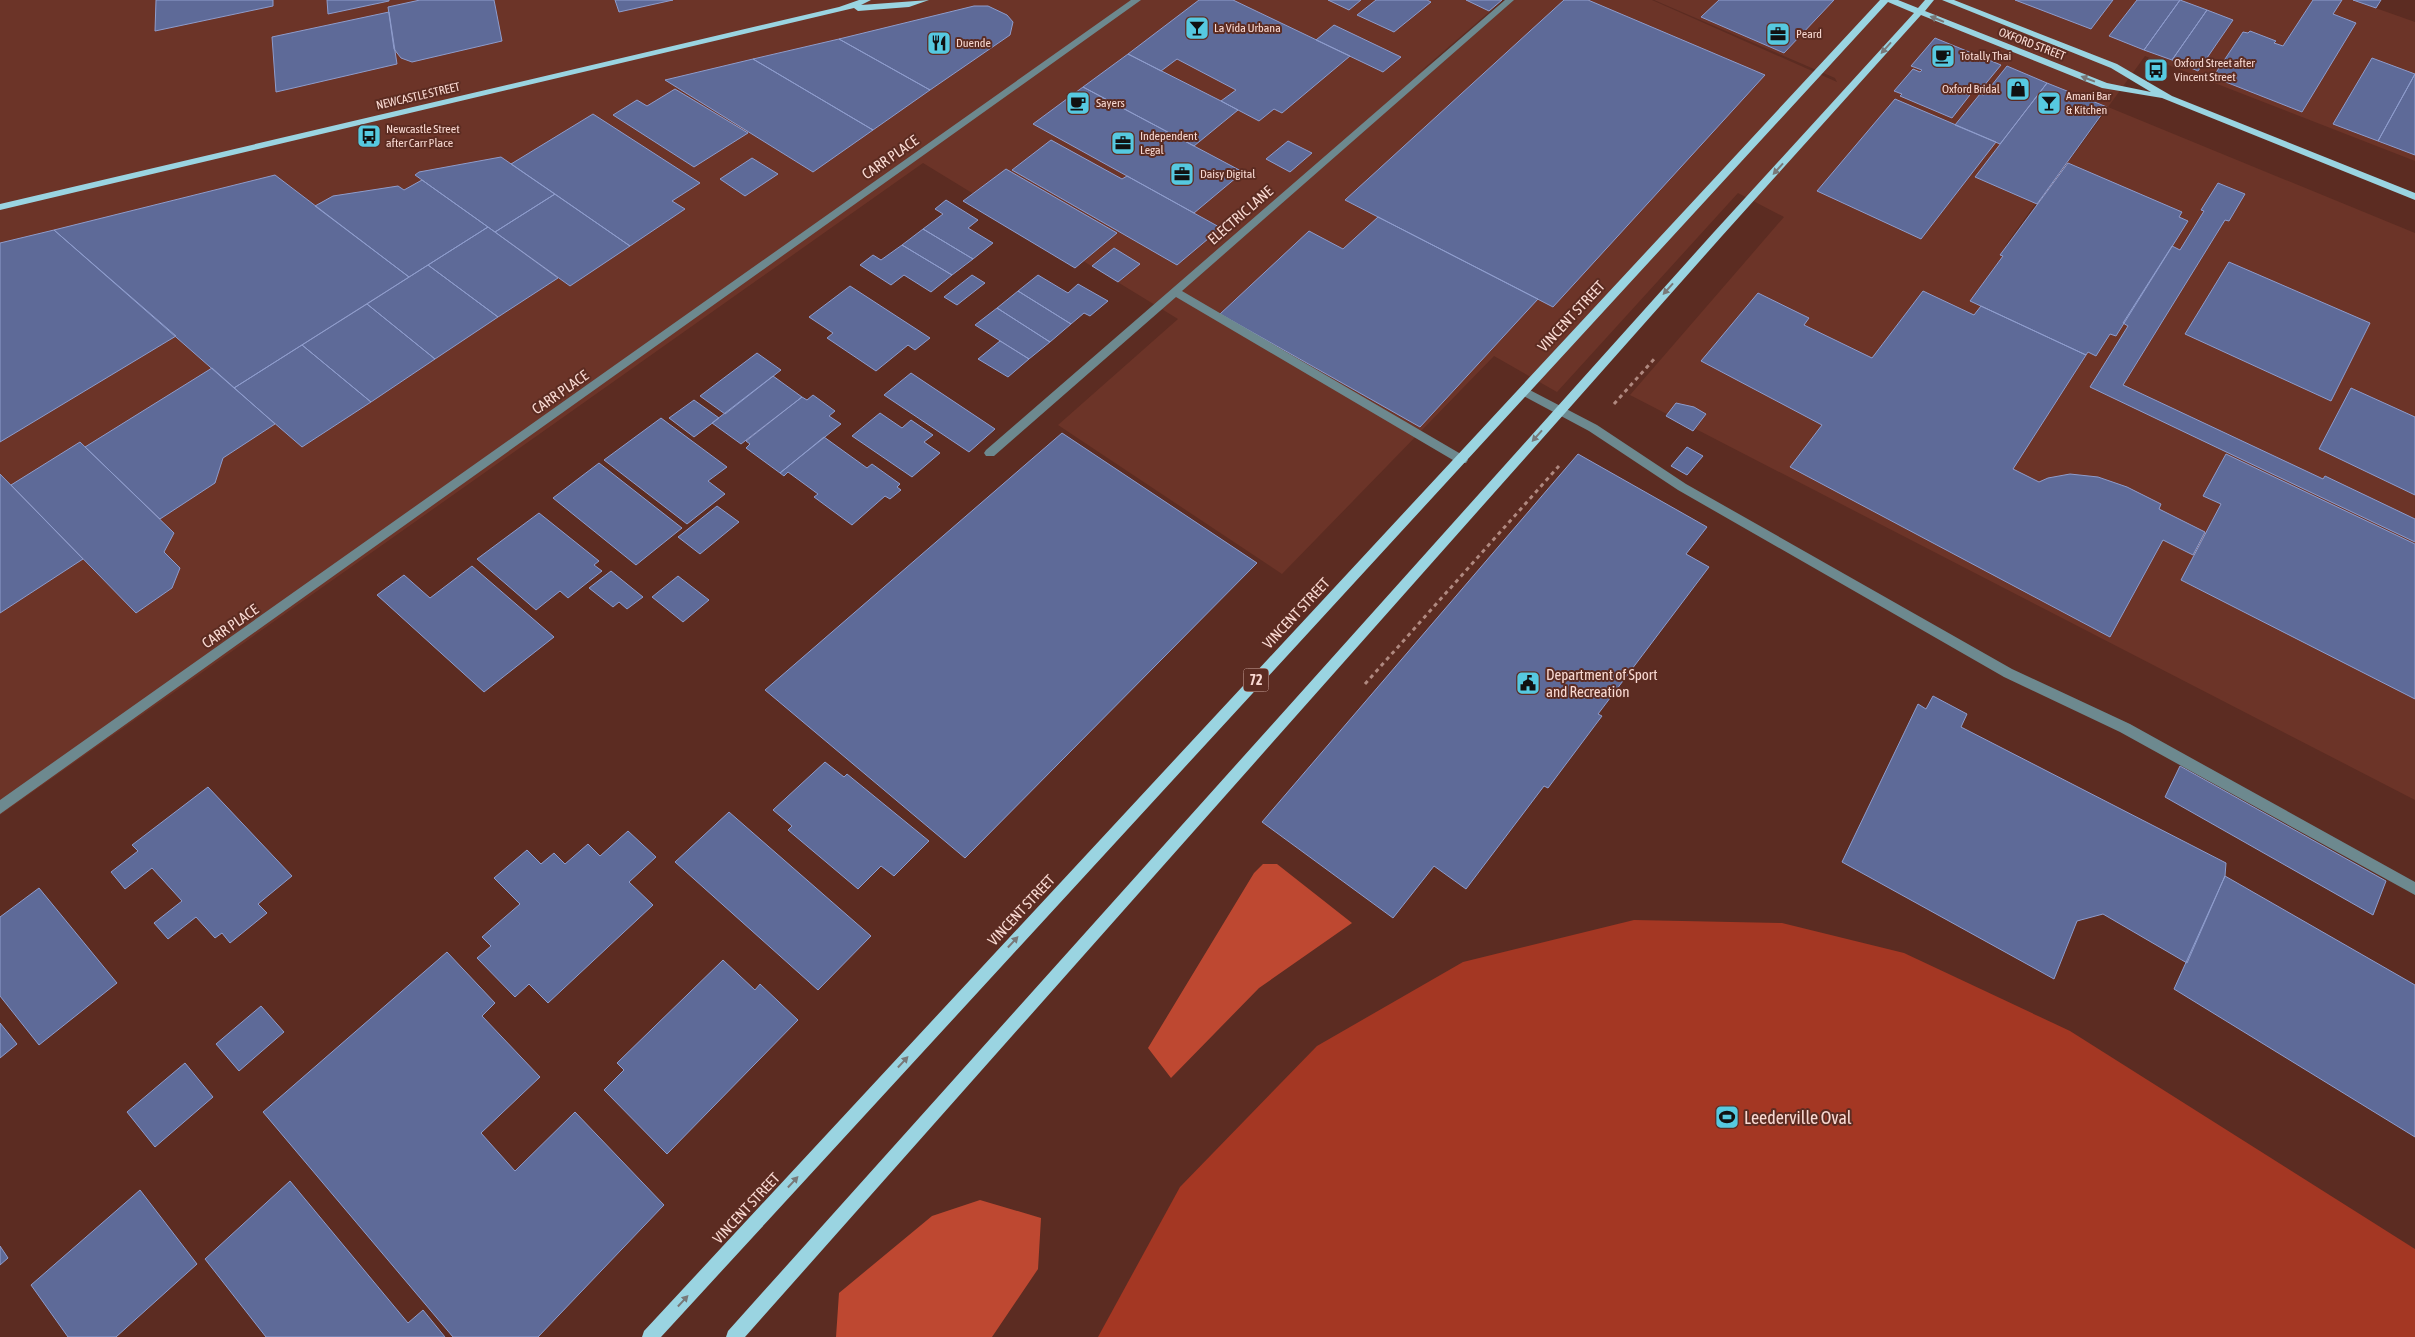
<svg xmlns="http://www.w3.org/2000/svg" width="2415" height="1337" viewBox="0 0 2415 1337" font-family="'Asap Condensed',sans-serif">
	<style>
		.built { fill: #6c3428; fill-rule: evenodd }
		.green { fill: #a43723 }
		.forest { fill: #be4831 }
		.building { fill: #5e6a98; stroke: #8e9ccc }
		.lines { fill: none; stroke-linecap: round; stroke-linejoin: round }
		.path { stroke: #b08980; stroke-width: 3; stroke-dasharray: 4 4; stroke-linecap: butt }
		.minor { fill: #6d898f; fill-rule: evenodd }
		.major { fill: #9ad4e1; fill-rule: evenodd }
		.oneway { fill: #787878 }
		.labels { text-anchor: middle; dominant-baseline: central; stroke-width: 4; stroke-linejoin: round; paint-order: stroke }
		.far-poi-label { font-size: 12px; fill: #f9d9d2; stroke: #5c2c22; text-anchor: start }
		.far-street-label { font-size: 12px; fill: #f9d9d2; stroke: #5c2c22 }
		.shield { fill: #5c2c22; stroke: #caa59d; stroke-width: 1 }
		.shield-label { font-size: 14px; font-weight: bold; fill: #f9d9d2 }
		.street-label { font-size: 15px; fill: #f9d9d2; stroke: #5c2c22 }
		.poi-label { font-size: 15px; fill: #f9d9d2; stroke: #5c2c22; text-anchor: start }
		.near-poi-label { font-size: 18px; fill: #f9d9d2; stroke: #5c2c22; text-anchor: start }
	</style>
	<rect width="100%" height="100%" fill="#5c2c22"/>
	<!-- built -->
	<path class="built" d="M0,0H1503L1414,77L1512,0H1652L1837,82L1835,78L1654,0H2353L2415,22V161L2145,56L2108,107L2415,233V800L1630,395L1784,217L1738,193L1557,392L1494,356L1282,574L1058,425L1178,319L923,163L0,815ZM2108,108L2006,246H2005L2104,109Z"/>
	<!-- green -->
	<path class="green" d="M1634,920L1782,923L1904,953L2070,1031L2415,1249V1337H1098L1180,1187L1317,1046L1463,962Z"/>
	<!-- forest -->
	<path class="forest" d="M1263,864H1277L1352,923L1259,988L1171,1078L1148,1048L1254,873Z
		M980,1200L1041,1218L1038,1269L992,1337H836L839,1293L932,1216Z"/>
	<!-- building -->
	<path class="building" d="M156,0H273V6L155,31Z
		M327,0H389V1L328,14Z
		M420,0H494L502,41L412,62L401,58L394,49L388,7Z
		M615,0H673L619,12Z
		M1199,0H1233L1350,56L1282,113L1274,109L1259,121L1221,101L1236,90L1177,59L1161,71L1128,54Z
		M1328,0H1361L1349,10Z
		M1376,0H1427L1431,2L1394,32L1357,15Z
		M1466,0H1502L1489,11Z
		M1564,0H1588L1765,75L1553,307L1345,200Z
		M1719,0H1834L1784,53L1701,17Z
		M2015,0H2113L2091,29Z
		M2137,0H2180L2144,50L2109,36Z
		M2180,0L2207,10L2172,60L2144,50Z
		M2313,0H2342L2333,14L2356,23L2302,112L2213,77L2243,32L2248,33L2250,31L2276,41L2274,43L2283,46Z
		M2353,0H2381L2376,8Z
		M974,6H988L1007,15L1013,22L1010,35L930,90L839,39Z
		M2207,10L2233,20L2198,71L2172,60Z
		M389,12L397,64L276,92L272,37Z
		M1334,25L1401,57L1383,72L1316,40Z
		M1935,38L2001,65L1978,93L1973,91L1952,118L1900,96L1902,94L1894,91L1913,69L1920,72L1922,70L1911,66Z
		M839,39L930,90L873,130L753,59Z
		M1128,54L1221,101L1238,110L1194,146L1083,87Z
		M2372,58L2415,74L2378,141L2333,124Z
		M753,59L873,130L813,172L665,80Z
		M2007,66L2047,83L2000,144L1955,125L1980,94L1984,95Z
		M2415,74V155L2378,141Z
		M2047,83L2107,107L2037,204L1975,177Z
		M1083,87L1194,146L1243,172L1194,213L1033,124Z
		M675,89L748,133L694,167L613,115L637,100L647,106Z
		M1895,99L1996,142L1921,239L1817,191Z
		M593,114L700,183L672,201L685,209L630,246L511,164Z
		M1051,140L1122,179L1127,176L1221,228L1177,265L1012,170Z
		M1288,141L1312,153L1290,172L1266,159Z
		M501,157L555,194L495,232L415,175L419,172Z
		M752,158L778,174L745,196L720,179Z
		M2068,163L2182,212L2179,217L2188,221L2116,336L2110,334L2096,356L2088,352L2086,355L1970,301L2003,256L2000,255Z
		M1006,169L1117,233L1075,268L963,201Z
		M275,175L409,277L234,388L54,230Z
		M422,180L488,227L409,277L315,206L333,196L398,186L404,190Z
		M2218,183L2245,194L2229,221L2225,220L2123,385L2323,479L2325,476L2415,519V542L2090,387L2128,326L2123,323L2172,246L2180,250L2204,211L2201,210Z
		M555,194L630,246L570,286L495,232Z
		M946,200L978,220L968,228L993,243L973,259L923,229L943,214L935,209Z
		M1378,217L1538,299L1420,427L1220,314L1309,231L1343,249Z
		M488,227L558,278L498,317L428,265Z
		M923,229L973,259L952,275L902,245Z
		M54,230L176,336L0,442V243Z
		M902,245L952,275L931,292L904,275L891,285L860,265L873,255L881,260Z
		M1114,248L1140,264L1118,282L1092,266Z
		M2229,262L2370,323L2331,401L2185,334Z
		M428,265L498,317L435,359L367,304Z
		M972,275L985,283L957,305L944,297Z
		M1038,275L1068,293L1078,284L1108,301L1090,316L1084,313L1071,324L1018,291Z
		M850,286L930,338L915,350L908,345L876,371L827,338L833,333L809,317Z
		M1018,291L1071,324L1050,342L997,308Z
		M1923,291L1974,315L1981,306L2086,355L2013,469L2039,482L2048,478L2070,474L2098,477L2127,487L2161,504L2159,509L2205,532L2193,555L2163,540L2110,637L1790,467L1822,425L1701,361L1758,293L1809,318L1804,325L1872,358Z
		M367,304L435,359L371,402L302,345Z
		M997,308L1050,342L1029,359L975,325Z
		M1000,341L1029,359L1008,377L978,359Z
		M302,345L371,402L302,447L234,388Z
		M757,353L781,370L725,414L700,396Z
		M212,368L275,424L223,458L215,483L160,519L85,447Z
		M911,373L995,429L969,452L884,395Z
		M773,376L802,397L741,444L712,423Z
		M2351,388L2415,417V495L2319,449Z
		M813,395L835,411L829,416L841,424L780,473L746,448L750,444L746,441L802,397L807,400Z
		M694,400L719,418L694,437L669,418Z
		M1676,403L1694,407L1706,414L1693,431L1666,416Z
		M880,413L902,428L911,420L933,435L924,442L940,453L912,477L852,436Z
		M661,418L727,467L708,481L725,494L687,524L604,460Z
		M1062,433L1257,563L965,858L765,690Z
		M824,437L867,468L872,464L900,484L897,487L901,490L890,499L885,496L852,525L814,497L818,494L788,472L784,476L780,473Z
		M80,442L174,533L164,552L180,568L172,588L136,613L11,485Z
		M1687,447L1703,456L1687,475L1671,466Z
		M1578,454L1707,527L1686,554L1709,567L1598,714L1602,716L1548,788L1544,786L1466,889L1434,866L1393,918L1262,822Z
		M2226,454L2415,544V699L2181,580L2221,504L2203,496Z
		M599,463L682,528L636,565L553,498Z
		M0,474L83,559L0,613Z
		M717,506L739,522L700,554L678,537Z
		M539,513L599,561L594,565L602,571L568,598L560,591L536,610L477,559Z
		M472,566L554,637L484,692L377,595L404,575L430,598Z
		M611,571L643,597L627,609L619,602L613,607L589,588Z
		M678,576L709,600L683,622L652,597Z
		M1933,696L1967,714L1961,727L2226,863L2225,876L2187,963L2103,914L2077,921L2054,979L1842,862L1918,704L1926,709Z
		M825,762L844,777L847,774L929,841L894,876L881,866L858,889L788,830L792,826L773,810Z
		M2180,766L2386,881L2373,915L2165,797Z
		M208,787L292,876L258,904L267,913L230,943L222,933L215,938L196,917L168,939L154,923L182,901L152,868L125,889L111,872L138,851L132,845Z
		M729,812L871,936L818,990L675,862Z
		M628,831L656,857L629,882L653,905L548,1003L529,984L515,997L477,958L491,946L482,937L520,904L494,878L527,850L541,864L554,853L565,864L588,844L600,856Z
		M2225,876L2415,985V1137L2174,989Z
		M39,888L117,983L39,1045L0,996V917Z
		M447,952L495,1003L482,1016L540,1077L481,1133L515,1171L575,1112L664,1205L538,1337H453L263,1112Z
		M723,960L755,990L760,984L798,1020L667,1154L604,1090L624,1070L617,1063Z
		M261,1006L284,1032L239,1071L216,1044Z
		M0,1023L17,1044L0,1058Z
		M185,1063L213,1097L155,1147L127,1112Z
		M290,1181L408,1323L423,1310L445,1337H266L205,1259Z
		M140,1190L197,1264L116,1337H68L31,1285Z
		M0,1246L8,1258L0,1265Z"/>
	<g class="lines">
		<!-- path -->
		<path class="path" d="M1614,404L1655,358
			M1365,684L1559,466"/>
		<!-- minor -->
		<path class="minor" d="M1131,0H1141L0,814V800Z
			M1505,0H1514L1182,291L1466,457L1468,460L1466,463H1458L1176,297L994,456H986L984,453L986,450Z
			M1524,387L1597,425L1686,484L2012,669L2130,724L2415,882V895L2120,732L2004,677L1678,490L1589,431L1520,394L1519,391L1520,388Z"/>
		<!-- major -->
		<path class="major" d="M859,0H871L861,5L929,0L909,7L858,11L854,8L0,210V204L839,7Z
			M1880,0H1898L1918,8L1925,0H1934L1925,11L2107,83L2151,92L2111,68L1942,0H1954L2117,64L2172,96L2415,193V200L2162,98L2102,88L1921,15L1722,236L745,1337H726L728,1331L1714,232L1914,13L1888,2L661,1337H642L644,1331Z"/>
	</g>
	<!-- one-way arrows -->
	<defs><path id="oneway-solid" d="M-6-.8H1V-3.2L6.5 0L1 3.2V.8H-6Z" transform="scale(1.25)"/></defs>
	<g class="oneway">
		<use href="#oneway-solid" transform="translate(1937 19) rotate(-158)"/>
		<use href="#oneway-solid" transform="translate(1886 48) rotate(132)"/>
		<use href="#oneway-solid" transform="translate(2088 79) rotate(-159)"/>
		<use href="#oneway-solid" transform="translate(1778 169) rotate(132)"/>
		<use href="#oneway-solid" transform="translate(1668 289) rotate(132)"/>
		<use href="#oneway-solid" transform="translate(1537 436) rotate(132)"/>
		<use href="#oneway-solid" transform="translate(1013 942) rotate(-47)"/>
		<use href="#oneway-solid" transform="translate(903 1062) rotate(-47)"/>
		<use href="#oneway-solid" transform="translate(793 1182) rotate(-47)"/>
		<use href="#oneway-solid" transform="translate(683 1301) rotate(-47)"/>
	</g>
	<!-- icons -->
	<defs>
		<g id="bar-square" transform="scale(1.25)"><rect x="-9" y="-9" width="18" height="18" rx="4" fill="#56c9e0" stroke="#5c2c22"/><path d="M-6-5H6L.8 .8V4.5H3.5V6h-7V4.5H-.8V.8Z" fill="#111"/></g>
		<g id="office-square" transform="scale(1.25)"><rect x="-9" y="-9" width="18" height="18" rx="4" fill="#56c9e0" stroke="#5c2c22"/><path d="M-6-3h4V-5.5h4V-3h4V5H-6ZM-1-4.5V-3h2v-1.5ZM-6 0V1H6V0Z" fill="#111"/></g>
		<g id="restaurant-square" transform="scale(1.25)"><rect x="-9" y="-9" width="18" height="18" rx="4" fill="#56c9e0" stroke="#5c2c22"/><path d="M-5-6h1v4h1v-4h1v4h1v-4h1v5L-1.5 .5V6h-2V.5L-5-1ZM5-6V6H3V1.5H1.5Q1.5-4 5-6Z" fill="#111"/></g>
		<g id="cafe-square" transform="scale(1.25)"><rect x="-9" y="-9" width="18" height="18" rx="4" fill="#56c9e0" stroke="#5c2c22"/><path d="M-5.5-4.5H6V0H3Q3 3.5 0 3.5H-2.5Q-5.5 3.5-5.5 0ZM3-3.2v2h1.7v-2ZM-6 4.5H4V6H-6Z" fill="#111"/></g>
		<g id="bus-square" transform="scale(1.25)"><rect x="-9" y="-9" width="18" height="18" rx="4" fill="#56c9e0" stroke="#5c2c22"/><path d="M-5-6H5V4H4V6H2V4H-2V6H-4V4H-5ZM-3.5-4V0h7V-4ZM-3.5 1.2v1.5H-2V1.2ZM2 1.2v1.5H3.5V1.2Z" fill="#111"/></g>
		<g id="shop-square" transform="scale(1.25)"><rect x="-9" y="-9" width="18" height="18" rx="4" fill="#56c9e0" stroke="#5c2c22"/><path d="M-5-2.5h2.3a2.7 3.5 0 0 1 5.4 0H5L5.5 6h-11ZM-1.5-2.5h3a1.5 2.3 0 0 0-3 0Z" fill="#111"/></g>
		<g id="civic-square" transform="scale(1.25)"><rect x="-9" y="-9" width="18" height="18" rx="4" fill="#56c9e0" stroke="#5c2c22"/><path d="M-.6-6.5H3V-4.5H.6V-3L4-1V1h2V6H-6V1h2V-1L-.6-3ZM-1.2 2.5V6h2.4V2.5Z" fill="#111"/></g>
		<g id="stadium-square" transform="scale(1.25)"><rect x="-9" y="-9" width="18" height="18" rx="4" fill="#56c9e0" stroke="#5c2c22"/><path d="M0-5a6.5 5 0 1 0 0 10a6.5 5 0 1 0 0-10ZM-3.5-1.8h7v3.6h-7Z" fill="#111"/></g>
	</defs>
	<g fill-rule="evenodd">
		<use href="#bar-square" x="1197" y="28"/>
		<use href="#office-square" x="1778" y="34"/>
		<use href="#restaurant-square" x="939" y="43"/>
		<use href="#cafe-square" x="1943" y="56"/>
		<use href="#bus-square" x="2156" y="70"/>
		<use href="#shop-square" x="2018" y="89"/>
		<use href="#cafe-square" x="1078" y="103"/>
		<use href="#bar-square" x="2049" y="103"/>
		<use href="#bus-square" x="369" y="136"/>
		<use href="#office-square" x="1123" y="143"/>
		<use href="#office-square" x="1182" y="174"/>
		<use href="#civic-square" x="1528" y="683"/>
		<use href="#stadium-square" x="1727" y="1117"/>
	</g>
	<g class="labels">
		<!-- far-poi labels -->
		<g class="far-poi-label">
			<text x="1214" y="28">La Vida Urbana</text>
			<text x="1796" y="34">Peard</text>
			<text x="956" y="43">Duende</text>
			<text x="1960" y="56">Totally Thai</text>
			<text x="2174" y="63">Oxford Street after<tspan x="2174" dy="14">Vincent Street</tspan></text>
			<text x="2000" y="89" text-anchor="end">Oxford Bridal</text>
			<text x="2066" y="96">Amani Bar<tspan x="2066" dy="14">&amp; Kitchen</tspan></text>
			<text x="1096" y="103">Sayers</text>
			<text x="386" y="129">Newcastle Street<tspan x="386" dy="14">after Carr Place</tspan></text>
			<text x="1140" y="136">Independent<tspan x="1140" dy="14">Legal</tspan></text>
			<text x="1200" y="174">Daisy Digital</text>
		</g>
		<!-- far-street labels -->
		<g class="far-street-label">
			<text transform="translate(2032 44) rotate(21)">OXFORD STREET</text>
			<text transform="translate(418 96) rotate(-13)">NEWCASTLE STREET</text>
		</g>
		<!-- shield labels -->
		<rect class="shield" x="1243.5" y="668.5" width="25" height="23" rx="4"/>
		<g class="shield-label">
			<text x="1256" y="680">72</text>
		</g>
		<!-- street labels -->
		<g class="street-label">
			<text transform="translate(890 157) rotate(-35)">CARR PLACE</text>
			<text transform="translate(1240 215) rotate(-41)">ELECTRIC LANE</text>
			<text transform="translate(1571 316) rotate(-47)">VINCENT STREET</text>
			<text transform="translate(560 392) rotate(-35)">CARR PLACE</text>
			<text transform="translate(1296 613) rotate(-47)">VINCENT STREET</text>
			<text transform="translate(230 626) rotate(-35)">CARR PLACE</text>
			<text transform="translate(1021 910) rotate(-47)">VINCENT STREET</text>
			<text transform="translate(746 1208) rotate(-47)">VINCENT STREET</text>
		</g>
		<!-- poi labels -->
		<g class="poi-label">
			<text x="1546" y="674">Department of Sport<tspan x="1546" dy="17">and Recreation</tspan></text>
		</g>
		<!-- near-poi labels -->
		<g class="near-poi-label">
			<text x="1744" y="1117">Leederville Oval</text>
		</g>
	</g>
</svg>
